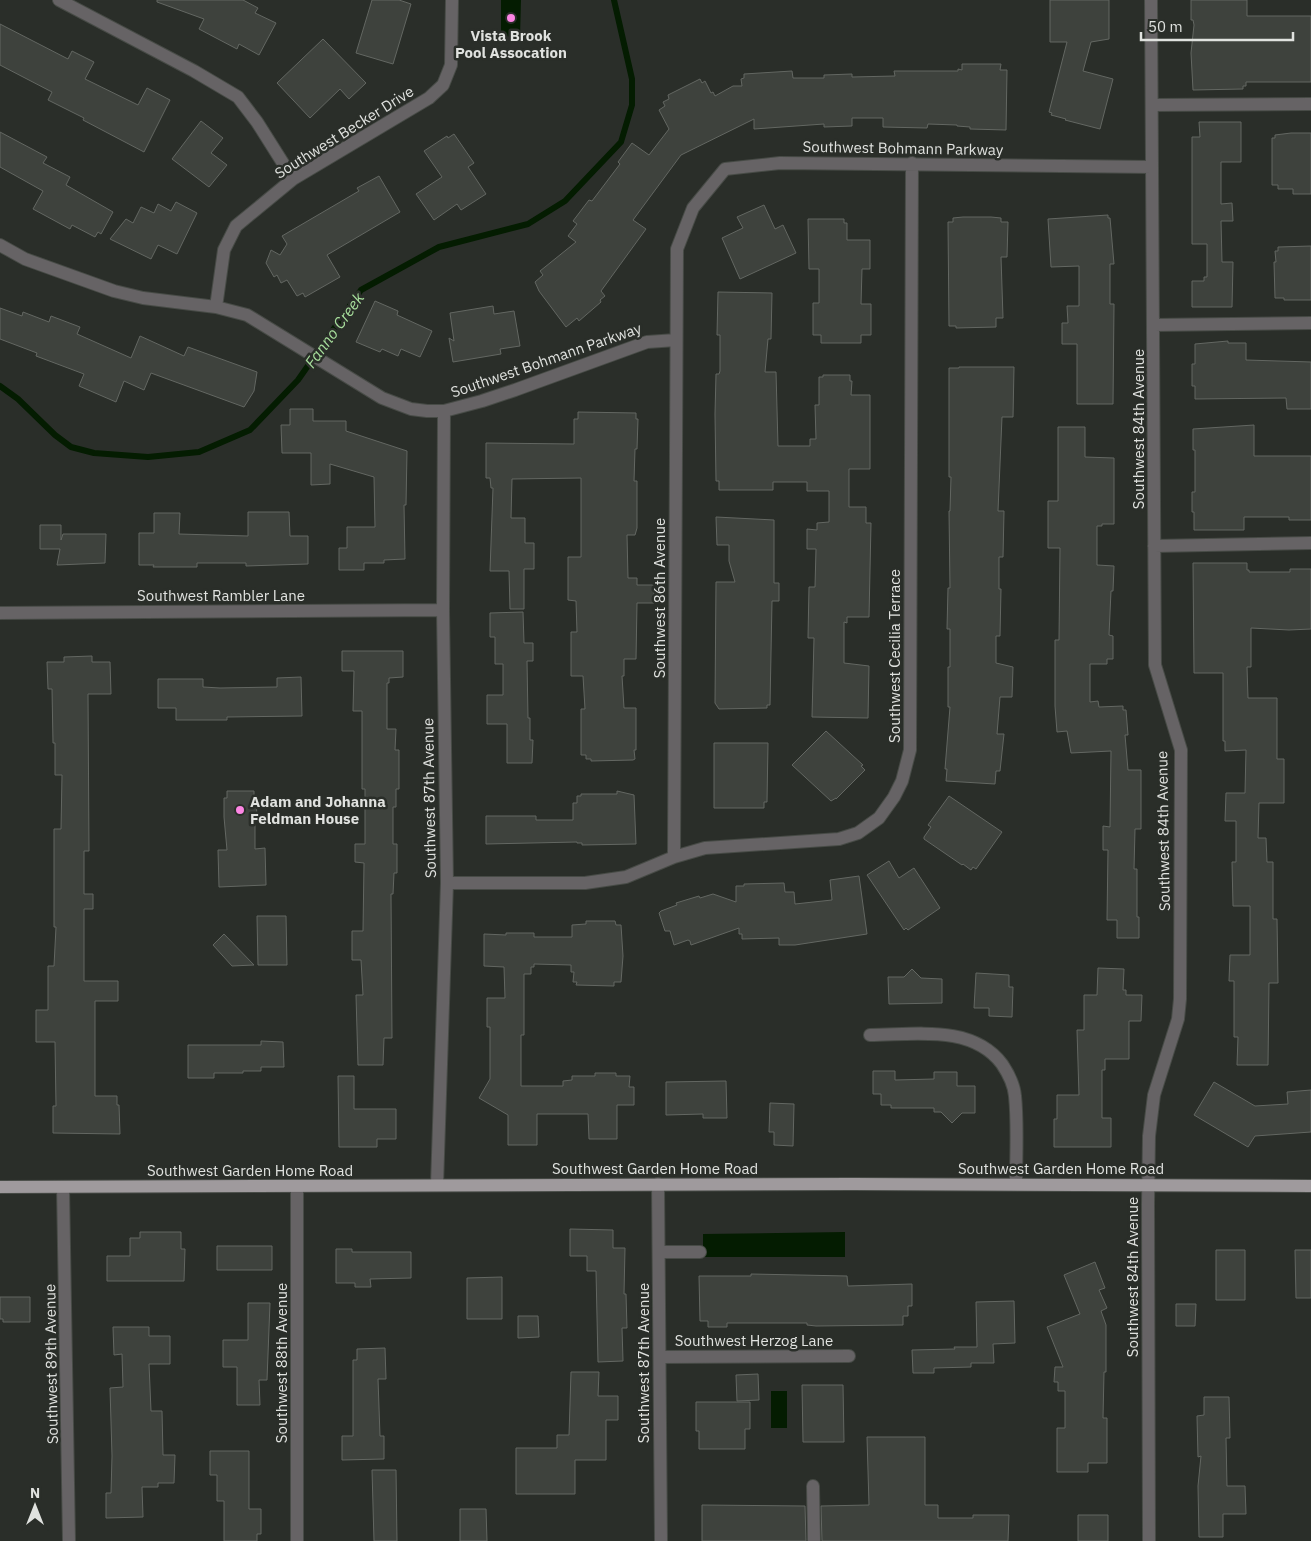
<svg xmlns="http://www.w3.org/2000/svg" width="1311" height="1541" viewBox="0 0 1311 1541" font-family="'IBM Plex Sans',sans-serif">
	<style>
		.water { fill: #041c01 }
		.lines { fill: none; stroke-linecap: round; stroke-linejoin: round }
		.stream { stroke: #041c01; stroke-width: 6 }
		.building { fill: #3e423d; stroke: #636762 }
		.minor-casing { stroke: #474b46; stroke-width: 14 }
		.major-casing { stroke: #474b46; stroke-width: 14 }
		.minor { stroke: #666365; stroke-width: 12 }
		.major { stroke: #9f9a9d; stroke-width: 12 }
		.poi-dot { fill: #fc86e3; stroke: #2a2e29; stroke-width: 2 }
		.labels { text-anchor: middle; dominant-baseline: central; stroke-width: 5; stroke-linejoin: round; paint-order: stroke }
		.poi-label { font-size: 15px; font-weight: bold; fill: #e0e2df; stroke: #2a2e29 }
		.street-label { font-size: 15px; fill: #e0e2df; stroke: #2a2e29 }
		.water-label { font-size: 16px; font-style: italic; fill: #a7de9c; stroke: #2a2e29 }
	</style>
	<rect width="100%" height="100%" fill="#2a2e29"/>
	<!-- water -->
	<path class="water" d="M501,0H521L520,37L501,36Z
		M845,1232V1257H703V1234Z
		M771,1391H787V1428H771Z"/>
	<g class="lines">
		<!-- stream -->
		<path class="stream" d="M0,386L18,399L55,435L71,447L94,453L148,457L199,452L250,430L298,380L361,290L439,247L528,224L565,201L621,142L632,105V79L614,0"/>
	</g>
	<!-- building -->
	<path class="building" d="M157,0H243L258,8L255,13L276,23L259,55L239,44L237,49L199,29L204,19L157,2Z
		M372,0H399L411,4L393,64L356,53Z
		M1050,0H1109V39L1091,42L1083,71L1113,79L1100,129L1065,120L1066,119L1051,115L1052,113L1049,112L1067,42H1050Z
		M1191,0H1247V16H1311V82H1246V86H1243V89L1193,90L1191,53L1194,25L1193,20H1191Z
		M0,24L68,59L72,51L94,62L85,79L138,105L147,88L170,100L144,152L83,120L84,118L48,100L52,92L0,65Z
		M323,39L366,83L349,99L340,89L310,118L277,83Z
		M962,64H1001L1000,70H1007L1006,130L970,129V127L957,126V125L928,124L927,128L883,127V118H852V126L824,127V124L754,129V119L681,155L633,220L646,229L601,291L605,296L600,300L601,302L579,321L577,318L566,327L539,291L535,282L543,275L540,271L576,242L568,236L577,224L573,221L589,200L592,201L620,164L618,162L632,143L649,155L669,129L659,110L665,106L663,102L669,99L668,95L700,79L702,83L705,81L711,93L713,92L715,96L733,86H742L741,79L744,78V74L792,71L793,78H824V75L852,74V77L895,76L894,71H958V69L962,70Z
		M201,121L223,138L211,153L227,165L209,187L172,159Z
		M1199,122H1241V162H1221V204L1232,203L1233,221H1221L1222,262H1233L1232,307H1192V281H1204V277H1207V244H1192V137H1200Z
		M0,132L47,157L43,163L70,177L66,185L113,212L101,234L98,232L95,237L72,225L70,229L33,209L43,191L0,167Z
		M1291,133H1311V194H1293V189H1278V185H1272V138H1275V135Z
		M454,134L474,163L468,167L486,194L461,210L457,204L434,220L416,194L442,177L424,151L447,136L448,138Z
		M379,176L400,212L327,255L340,277L305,297L303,293L297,296L287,280L281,283L277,275L274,277L266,263L271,250L280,255L287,244L282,236L359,191L357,188Z
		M176,202L197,213L177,254L158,245L151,259L110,239L126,219L133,223L141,207L154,213L158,204L171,211Z
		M764,205L775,229L783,225L796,253L740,279L722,238L743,228L737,217Z
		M1108,215V218H1110L1114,264H1110V304H1114L1113,404H1077V344H1062V323H1068L1067,306H1079V266L1051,267L1048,219Z
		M963,217H991L1001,218V222H1008L1007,257H1001L1003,318H996V327L956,328V326H949L948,222H953V218Z
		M808,219H844V223H847V240H870V269H862L861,304H871V335H861V343H821V335H813V303H819V269H809Z
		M1311,246V300H1284V298H1275L1274,262H1276L1275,251H1278V247Z
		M718,292L772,293L771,339H768L765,372H776L778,446H810V439H816L815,405H819V377H823V375H850V381H852L851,395H870V469H849V507H866V523H871L869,617H847V623L844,622V663L869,666L868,718L812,717L814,638H808L809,587H815L816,549H807V529L817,530V523L829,522V491H807V482H773V490H719V481H716L715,414L716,374H719L720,371V335H717Z
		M375,301L398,311L397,315L432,331L420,357L401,349L398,356L382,349L380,352L356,342Z
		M493,306L494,314L514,311L520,346L500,349L501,354L453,362L449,338L454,341L450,313Z
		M0,308L22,316L23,312L49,322L51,316L80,327L77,334L131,358L140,336L184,356L188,347L257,372L254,391L244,407L151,373L144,390L124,381L116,402L79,386L84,374L36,356L37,353L0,339Z
		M1228,341V343H1246V360L1311,362V409H1287L1286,398L1195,399V386H1192V364H1195V344Z
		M959,367H1014L1013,417H1002L998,511H1004L1003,557H999V589H1001L1000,636H996V663L1013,667L1012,697H1000L997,734H1004L1000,771H996L995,784L946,781L947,769H945L950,707H948V667H950V629H947L948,588H950L949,511H950L951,477H949V368H959Z
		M290,409H313V421H346V431L407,451L406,505H404L405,559L384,560V563H364V570H339V548H347V527H375L374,477L330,464V484L311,485V453H282L281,425H290Z
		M578,412L636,413V419H638L637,449H635L634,481H637V528L635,535H627L628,578H637V585H654V603H637L636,659H624V676H622L624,708H636V750H634L635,759L633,760L591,761V759H586V755H581V709H585L583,676H571V632H577L576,601L568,600V557H581V478L512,479L511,518H525V543H534V569H524V609H510L509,571H490L493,488H491L490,478H486V443L574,444V419H578Z
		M1254,425V456H1311V520H1289V517H1244V530H1194V512H1192V492H1195V450H1193V429Z
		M1058,427H1085V457L1114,458V524H1102V526H1097V565L1114,566L1113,591H1111L1109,635L1113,636V659H1107V664H1090V702L1098,701L1099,707L1123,706V710H1126L1128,735H1125L1128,770H1141V829H1135L1134,869H1137V917H1139V938H1117V920H1107L1108,850H1103V826L1110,827L1111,751L1071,753L1067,731L1057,732L1055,706V640H1059L1060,548H1048V501H1058Z
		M248,512H289L290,536H308V564L246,566V563H197V567H153L154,565H139V533H154V513H180L179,534L248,536Z
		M716,517L774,520V583H779V601H772L770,705H767V708L719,709L715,703L716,582H735L729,561V545H717Z
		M40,525H61V540L63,534H106L105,563L57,565L60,549H40Z
		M1193,563H1247V570H1249V572H1290V569H1311V629L1289,630L1251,628V667H1247L1248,698H1277V759H1284V803H1259L1258,838H1266L1267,862H1273V919H1277L1278,983H1269L1268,1065H1237L1238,1037H1234V981H1229L1230,955H1250V906H1233L1232,862H1236V821H1225L1226,793H1245L1246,750L1225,751V741H1223V673H1194Z
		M523,612L524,643H533V661H527L528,718H530V740H533L532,763H507V724H487V695H503V664H495V637H490V613Z
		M342,651H403V677L389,678V683H387V729H396L395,750H399V789H396V807H393V844H397V873H394L393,894H391L392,1038H384L383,1065H358L356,995H363L361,960H352V931H363L364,863L355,862V844H365V789H362V711H353L354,671H342Z
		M92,656V662H110L111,694H88L89,851H84V894H93V909H84V981H118V1001H95V1096H117V1105H119L120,1134L53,1133V1106H56L55,1042H36V1010H48V966H54L56,927H54V829H61L62,775H55V743H53L52,689H48L47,662H64V657Z
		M301,677L302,716L227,717V720H176V708H158V679H203V687L220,688L277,687V678Z
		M826,731L863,765L861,766L865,770L836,799V798L831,801L792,765Z
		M714,743H768L767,802H764V808H714Z
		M227,791H254V798H256L257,817H255V849L265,848L266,885L219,887L218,850H227L224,817V798H227Z
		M617,791L634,795L636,844L582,845V843H577V842L486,844V816H536V820H573V803H577V796H581V794H617Z
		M949,796L1002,832L976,869L973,867L971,870L963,864L962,865L924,839V837L931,827L928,825Z
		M889,861L899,878L914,868L940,908L908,930L906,928L904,930L867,875Z
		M859,876L867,934L795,945H779V938L742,939V934H739V928L691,945L690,941L688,940L674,945L670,931H665L659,913L661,911L677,905L676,903L699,896L700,898L713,894L736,902V886H744V884L784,883L785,892H794L795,904L832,900L830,880Z
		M257,916H286L287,965H258Z
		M586,921H615L616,925H621L623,956L621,982H614V986L576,985L577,982H573L574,972H571V965L534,964V967H531V974H524V1035H521V1086H563V1081L572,1080V1076H595V1073H616V1076H630L629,1087H634V1105H617V1139H589L588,1114H537V1145H508V1115L479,1098L490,1079V1027H487V998H505L504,967L484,966V934L506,935V933H534V937H572V925L586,924Z
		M224,934L254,965L232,966L213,945Z
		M1098,968L1124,969L1123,990H1126V995H1142L1141,1021H1129V1059H1105V1070H1102V1118H1111V1147H1054V1119H1057V1095H1079L1077,1030H1084V995H1097Z
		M912,969L921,978L942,979V1003L889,1004L888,977H904Z
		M976,973L1009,975V987H1013L1012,1017L989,1016V1008H974Z
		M261,1041L283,1042L284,1067H261V1071H243V1073H214V1078H188V1045H261Z
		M873,1071H895V1080L934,1079V1072H957V1086H975V1113H962L952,1123L941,1112H934V1108H891V1105H881V1094H873Z
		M338,1076H354V1109H396V1139H377V1147H339Z
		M726,1081L727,1118H703V1114L666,1115V1082Z
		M1214,1082L1255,1106L1288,1104L1287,1092L1311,1090V1132L1255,1136L1248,1147L1194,1115Z
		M770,1103L794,1104L793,1146L774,1145V1132H769Z
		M570,1229L613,1230V1248H625L624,1294H626L627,1328H622L623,1361L598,1362L596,1271H587V1256H570Z
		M140,1232H181V1249H185L184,1281H107V1256H130V1238H140Z
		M217,1246H272V1270H217Z
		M336,1249H352V1252H411V1278L370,1279L371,1287H355V1283H336Z
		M1216,1250H1245V1300H1216Z
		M1295,1250H1311V1298H1296Z
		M1095,1262L1105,1288L1099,1290L1107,1308L1101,1311L1106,1325V1372H1104L1103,1418H1107V1463H1088V1472H1057V1428H1065V1391H1058V1382H1054L1055,1367H1063L1047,1327L1080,1314L1064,1275Z
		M751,1274L847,1276L848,1286L912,1284V1306H908V1316H903V1325L816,1326L807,1325V1323H727V1327H708V1321H700L699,1276H751Z
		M502,1277V1319H467V1278Z
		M0,1297H30V1322H3V1319H0Z
		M1014,1301L1015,1343L993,1344L994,1363H971V1367L934,1368V1373H913L912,1350L955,1349L954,1347H977L976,1302Z
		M248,1303H270L267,1380H259L260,1405H237V1367H223V1340H248Z
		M1176,1304H1196L1195,1326H1176Z
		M518,1316H538L539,1337L518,1338Z
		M113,1327H149V1336H170V1364H149L151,1411H162L163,1455H175L174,1483H158V1487H142L143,1517L106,1518V1493H111L112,1456L110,1388L123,1387L122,1354L114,1355Z
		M385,1348L386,1379H378L380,1436H384V1459L342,1460V1436H353V1360H357V1349Z
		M571,1372H599L598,1396H618V1420H606V1460H575V1494H516V1448H557V1435H569Z
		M758,1374L759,1400L737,1401L736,1375Z
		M802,1385H843L844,1442H803Z
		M1204,1397H1229L1230,1438H1226L1227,1486H1245L1246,1514H1223V1537H1199L1198,1486L1201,1456L1198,1457L1197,1416L1204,1415Z
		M696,1402H750V1429H745V1449H699V1431H696Z
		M867,1437H925V1505H938V1518H973V1515H1009L1008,1541H822L821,1506L869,1505Z
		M210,1451H249V1509H261V1534H257V1541H224V1501H217V1475H210Z
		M372,1470H396L397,1541H374Z
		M702,1505L805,1506L806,1541H702Z
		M460,1509H486L487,1541H460Z
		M1078,1515H1108V1541H1078Z"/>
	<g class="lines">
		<!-- minor casing -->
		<g class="minor-casing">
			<path id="minor" d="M59,0L194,71L238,97L257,122L293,179
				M1152,105L1311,104
				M0,245L25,259L114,291L143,298L216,307L247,315L382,398L411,409L427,411H444L482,401L515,390L647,342L676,340
				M216,307L224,250L236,226L293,179L429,98L443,85L451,65L452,0
				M1153,325L1311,323
				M1154,546L1311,543
				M0,613L443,610
				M674,857L677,249L693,208L725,169L780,163L1152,167
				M447,883H585L626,877L674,857L705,848L839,839L858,833L879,818L894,797L902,781L910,750L912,163
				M870,1035C914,1035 972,1024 1002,1064C1008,1073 1014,1084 1015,1096C1018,1124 1016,1155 1016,1184
				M658,1184L661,1541
				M437,1185L447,883L443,610L444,411
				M297,1186V1541
				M63,1187L69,1541
				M659,1252H700
				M660,1357L849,1356
				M813,1486L814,1541
				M1149,1541L1148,1204L1149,1136L1154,1095L1178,1019L1180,999L1181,750L1155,665L1151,0"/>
		</g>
		<!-- major casing -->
		<g class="major-casing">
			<path id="major" d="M0,1187L852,1184L1311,1186"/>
		</g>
		<!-- minor -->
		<use href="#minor" class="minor"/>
		<!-- major -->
		<use href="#major" class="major"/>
	</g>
	<!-- markers -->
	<g class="poi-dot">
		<circle cx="511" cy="18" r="5"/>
		<circle cx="240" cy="810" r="5"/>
	</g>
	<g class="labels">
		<!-- poi labels -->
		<g class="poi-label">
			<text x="511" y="35">Vista Brook<tspan x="511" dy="17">Pool Assocation</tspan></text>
			<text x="250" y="801" text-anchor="start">Adam and Johanna<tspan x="250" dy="17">Feldman House</tspan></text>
		</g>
		<!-- street labels -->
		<g class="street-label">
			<text transform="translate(344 132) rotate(-32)">Southwest Becker Drive</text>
			<text transform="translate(903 148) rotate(1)">Southwest Bohmann Parkway</text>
			<text transform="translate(546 360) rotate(-19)">Southwest Bohmann Parkway</text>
			<text transform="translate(1138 429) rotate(-90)">Southwest 84th Avenue</text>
			<text x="221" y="595">Southwest Rambler Lane</text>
			<text transform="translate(659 598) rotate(-90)">Southwest 86th Avenue</text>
			<text transform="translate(894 656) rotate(-90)">Southwest Cecilia Terrace</text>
			<text transform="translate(429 798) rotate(-91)">Southwest 87th Avenue</text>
			<text transform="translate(1163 831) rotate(-91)">Southwest 84th Avenue</text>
			<text x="655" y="1168">Southwest Garden Home Road</text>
			<text x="1061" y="1168">Southwest Garden Home Road</text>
			<text x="250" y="1170">Southwest Garden Home Road</text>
			<text transform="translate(1132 1277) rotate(-90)">Southwest 84th Avenue</text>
			<text x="754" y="1340">Southwest Herzog Lane</text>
			<text transform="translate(281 1363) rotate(-90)">Southwest 88th Avenue</text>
			<text transform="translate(643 1363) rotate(-90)">Southwest 87th Avenue</text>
			<text transform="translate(51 1364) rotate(-91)">Southwest 89th Avenue</text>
		</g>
		<!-- water labels -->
		<g class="water-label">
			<text transform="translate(334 330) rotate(-54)">Fanno Creek</text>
		</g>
	</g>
	<!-- north arrow -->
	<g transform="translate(35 1506)" stroke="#2a2e29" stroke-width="4" paint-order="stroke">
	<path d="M0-4L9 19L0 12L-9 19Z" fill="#e0e2df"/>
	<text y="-8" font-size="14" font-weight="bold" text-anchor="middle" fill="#e0e2df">N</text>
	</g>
	<!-- scale -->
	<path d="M1141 32v8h152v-8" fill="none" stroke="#e0e2df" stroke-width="2.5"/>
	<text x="1148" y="32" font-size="15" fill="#e0e2df" stroke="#2a2e29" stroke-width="4" paint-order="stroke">50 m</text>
</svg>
